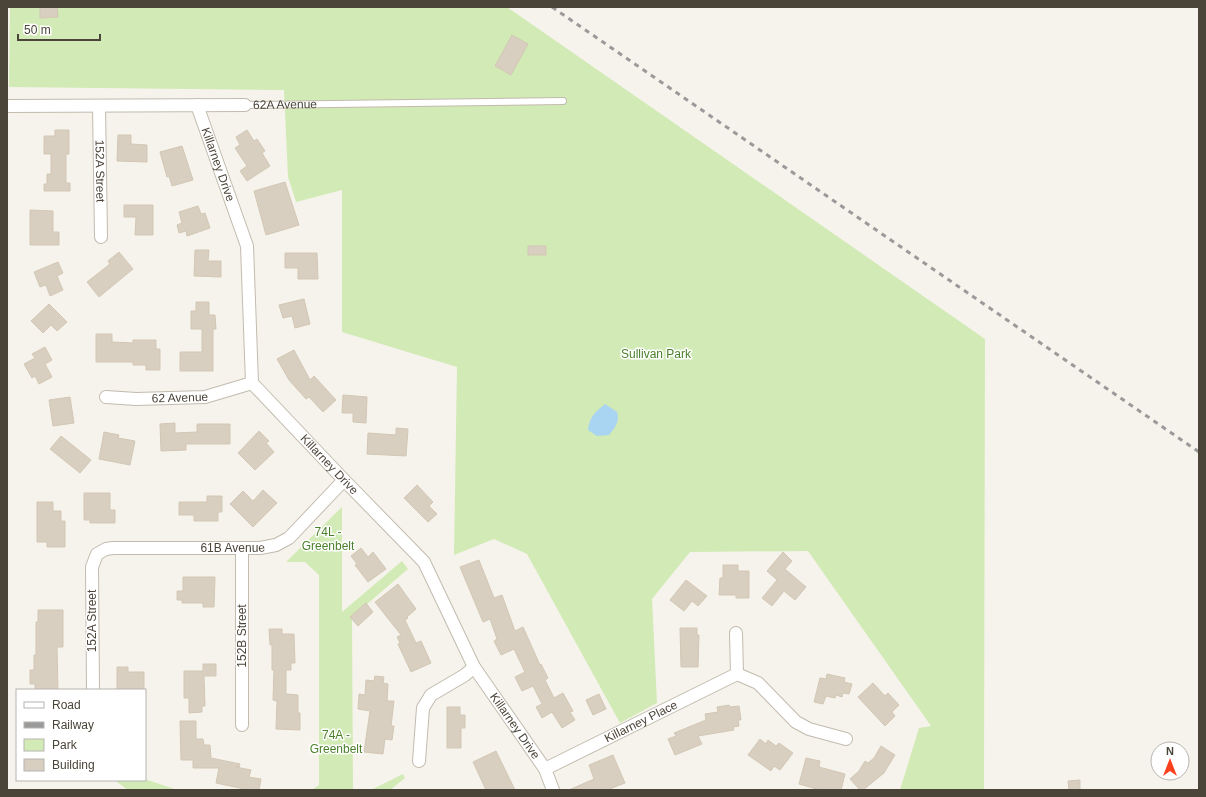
<svg xmlns="http://www.w3.org/2000/svg" width="1206" height="797" viewBox="0 0 1206 797" font-family="Helvetica,sans-serif">
	<style>
		.green { fill: #d2eab5 }
		.water { fill: #a9d4f2 }
		.building { fill: #d8cfc1; stroke: #d3c7b4 }
		.lines { fill: none; stroke-linecap: round; stroke-linejoin: round }
		.lane-casing { stroke: #c2bbae; stroke-width: 8 }
		.street-casing { stroke: #c2bbae; stroke-width: 14 }
		.lane { stroke: #fff; stroke-width: 6 }
		.street { stroke: #fff; stroke-width: 12 }
		.rail { stroke: #9a9a9a; stroke-width: 3; stroke-dasharray: 5 5; stroke-linecap: butt }
		.labels { text-anchor: middle; dominant-baseline: central; stroke-width: 3; stroke-linejoin: round; paint-order: stroke }
		.street-label { font-size: 12px; fill: #4b4439; stroke: #fff }
		.park-label { font-size: 12px; fill: #4a7f2a; stroke: #fff }
	</style>
	<rect width="100%" height="100%" fill="#f6f3ec"/>
	<!-- green -->
	<path class="green" d="M10,7H507L985,339L984,790H900L919,728L931,726L808,551L690,552L652,599L657,703L620,723L527,554L494,539L454,555L457,367L342,332V190L296,202L288,177L284,90L9,87Z
		M342,507V612L402,561L408,569L352,617L353,790H312L319,785V575L305,562H286Z
		M403,774L405,778L390,790H371Z
		M145,779L177,790H128L117,782L118,780H145Z"/>
	<!-- water -->
	<path class="water" d="M605,404L617,412C620,421 615,428 609,435L597,436L588,430C589,418 595,412 605,404Z"/>
	<!-- building -->
	<path class="building" d="M40,7H57L58,17L40,18Z
		M512,35L528,44L511,75L495,66Z
		M55,130H69V154H66V183H70V191H44V184H47V174H51V154H44V136H55Z
		M247,130L254,141L257,139L265,151L262,153L270,166L247,181L240,171L247,166L235,148L240,145L236,137Z
		M118,135H131V144L147,145V162L117,161Z
		M182,146L193,180L172,186L169,176L167,177L160,152Z
		M285,182L299,225L266,235L254,191Z
		M124,205H153V235H135L136,217H124Z
		M198,206L201,214L205,213L210,228L187,236L186,231L179,233L177,225L182,223L179,212Z
		M30,210L53,211V232H59V245H30Z
		M528,246H546V255H528Z
		M195,250H209L208,261H221V277L194,276Z
		M119,252L133,269L99,297L87,282L110,264L108,261Z
		M285,253H317L318,279H298V268H285Z
		M58,262L63,273L57,276L63,290L50,296L46,285L40,287L34,272Z
		M304,299L310,324L295,328L292,316L283,318L279,305Z
		M196,302H209V315H215L216,329H213V371H180V352H202V329H191V311H196Z
		M49,304L67,322L57,331L51,325L43,333L31,321Z
		M96,334H112V342L133,343V340H156V349H160V370H146V365H133V362H96Z
		M45,347L52,360L45,364L52,377L39,384L35,376L32,378L24,364L35,358L32,354Z
		M294,350L310,380L314,376L336,400L323,412L309,397L306,399L289,380L277,359Z
		M343,395L367,397L366,423L353,422V413H342Z
		M70,397L74,423L53,426L49,400Z
		M175,423V433L197,432V424H230V444H186V450L161,451L160,424Z
		M396,428L408,429L406,456L367,454L368,433L396,435Z
		M259,431L269,441L266,443L274,452L255,470L238,453Z
		M104,432L119,435L118,438L135,441L130,465L99,459Z
		M61,436L91,460L80,473L50,449Z
		M417,485L433,502L429,506L437,514L428,522L404,498Z
		M263,490L277,503L253,527L230,504L243,491L253,501Z
		M84,493H110V510H115V523H90V520H84Z
		M207,496H222V512H218V521H194V515H179V502H207Z
		M37,502H53V511H61V521H65V547H47V542H37Z
		M361,548L368,557L373,552L386,569L368,582L355,565L357,564L351,556Z
		M783,552L792,561L785,569L806,587L795,600L784,591L772,606L762,598L777,580L767,571Z
		M479,560L494,598L502,595L515,631L523,627L540,665L541,664L548,678L545,680L554,698L563,693L573,711L570,712L575,720L562,728L552,712L542,718L536,707L542,704L533,686L522,691L515,677L525,672L514,649L501,655L494,641L497,639L490,619L483,622L460,567Z
		M723,565H738V571H749V598H736V595H719L720,578H723Z
		M183,577H215L214,607H203V603H182V600H177V591H183Z
		M686,580L707,596L698,606L692,601L684,611L670,600Z
		M398,584L416,609L407,617L408,618L405,620L416,643L421,641L431,663L411,672L398,644L400,643L397,637L401,635L375,602Z
		M366,603L373,612L358,626L350,617Z
		M38,610H63V647H57L58,690H35V684H30V670H34V655H36V622H38Z
		M680,628H697V635H699L698,667H681Z
		M269,629H282V634H294L295,663H291V670H286V694L298,695V713H300V730L276,729L277,701L273,700L274,670H272V645H270Z
		M203,664H216V676H204L205,706H202V712L189,713V698H184V671H203Z
		M117,667H128V672H144V690H117Z
		M827,674L845,678L844,682L852,684L849,694L843,693L842,697L836,695L835,698L826,696L823,704L814,702L820,678L826,679Z
		M375,676L384,677L383,683L388,684L387,701H394L391,726H394L392,740L385,739L383,754L364,752L370,711L358,709L359,694L365,695L366,680L374,681Z
		M873,683L885,696L888,693L899,705L892,712L895,716L885,726L858,697Z
		M599,694L606,709L593,715L586,700Z
		M729,705L730,707L739,706L741,720H738L739,726L733,727L734,730L698,736L702,744L675,755L668,739L676,736L674,733L706,720L705,714L718,712L717,707Z
		M447,707H460V715H465V728H461V748H447Z
		M180,721H196V739H203L204,745H210L211,758L240,764L239,767H236L251,770L249,777L261,779L259,790H249L216,783L219,768H193V760H181Z
		M760,739L766,744L768,740L776,746L779,743L793,753L780,770L774,766L771,771L748,755Z
		M881,746L895,755L884,773L863,790H860L850,779L859,771L865,761L868,763L874,758Z
		M496,751L515,790H486L473,762Z
		M613,755L625,783L607,790H569L594,779L589,765Z
		M806,758L820,761L819,767L845,774L841,790H820L799,784Z
		M1080,780V790H1069L1068,781Z"/>
	<g class="lines">
		<!-- lane casing -->
		<g class="lane-casing">
			<g id="lane">
				<path id="s1" d="M245,105L563,101"/>
			</g>
		</g>
		<!-- street casing -->
		<g class="street-casing">
			<g id="street">
				<path id="s2" d="M197,105L247,246L252,383L344,480L424,562L474,667L545,769L553,790"/>
				<path d="M7,106L245,105"/>
				<path id="s3" d="M99,106L101,237"/>
				<path id="s4" d="M106,397L136,399L205,397L252,383"/>
				<path d="M242,548V725"/>
				<path d="M736,633L737,674"/>
				<path id="s5" d="M93,690L92,567L97,554L106,549L113,548H260L276,545L289,538L344,480"/>
				<path d="M419,761L423,708L431,695L465,675L474,667"/>
				<path id="s6" d="M545,769L737,674L758,683L796,722L809,729L846,739"/>
			</g>
		</g>
		<!-- lane -->
		<use href="#lane" class="lane"/>
		<!-- street -->
		<use href="#street" class="street"/>
		<!-- rail -->
		<path class="rail" d="M552,7L1199,452"/>
	</g>
	<g class="labels">
		<!-- street labels -->
		<g class="street-label">
			<text stroke="none"><textPath href="#s1" startOffset="40">62A Avenue</textPath></text>
			<text stroke="none"><textPath href="#s2" startOffset="63">Killarney Drive</textPath></text>
			<text stroke="none"><textPath href="#s3" startOffset="65">152A Street</textPath></text>
			<text stroke="none"><textPath href="#s4" startOffset="74">62 Avenue</textPath></text>
			<text stroke="none"><textPath href="#s2" startOffset="399">Killarney Drive</textPath></text>
			<text stroke="none"><textPath href="#s5" startOffset="274">61B Avenue</textPath></text>
			<text transform="translate(92 621) rotate(-90)">152A Street</text>
			<text transform="translate(242 636) rotate(-90)">152B Street</text>
			<text stroke="none"><textPath href="#s6" startOffset="107">Killarney Place</textPath></text>
			<text stroke="none"><textPath href="#s2" startOffset="723">Killarney Drive</textPath></text>
		</g>
		<!-- park labels -->
		<g class="park-label">
			<text x="656" y="354">Sullivan Park</text>
			<text x="328" y="532">74L -<tspan x="328" dy="14">Greenbelt</tspan></text>
			<text x="336" y="735">74A -<tspan x="336" dy="14">Greenbelt</tspan></text>
		</g>
	</g>
	<!-- border -->
	<rect width="1206" height="797" fill="none" stroke="#4b4439" stroke-width="16"/>
	<!-- legend -->
	<rect x="16" y="689" width="130" height="92" fill="#ffffff" stroke="#b7b4b0"/>
	<rect x="24" y="702" width="20" height="6" fill="#ffffff" stroke="#b7b4b0"/>
	<text x="52" y="709" font-size="12" fill="#4b4439">Road</text>
	<rect x="24" y="722" width="20" height="6" fill="#9a9a9a" stroke="#b7b4b0"/>
	<text x="52" y="729" font-size="12" fill="#4b4439">Railway</text>
	<rect x="24" y="739" width="20" height="12" fill="#d2eab5" stroke="#b7b4b0"/>
	<text x="52" y="749" font-size="12" fill="#4b4439">Park</text>
	<rect x="24" y="759" width="20" height="12" fill="#d8cfc1" stroke="#b7b4b0"/>
	<text x="52" y="769" font-size="12" fill="#4b4439">Building</text>
	<!-- north arrow -->
	<g transform="translate(1170 761)"><circle r="19" fill="#ffffff" stroke="#b7b4b0"/>
	<path d="M0-3L7 15L0 10L-7 15Z" fill="#fc3f1d"/>
	<text y="-6" font-size="11" font-weight="bold" text-anchor="middle" fill="#4b4439">N</text>
	</g>
	<!-- scale -->
	<path d="M18 34v6h82v-6" fill="none" stroke="#4b4439" stroke-width="2"/>
	<text x="24" y="34" font-size="12" fill="#4b4439" stroke="#ffffff" stroke-width="3" paint-order="stroke">50 m</text>
</svg>
